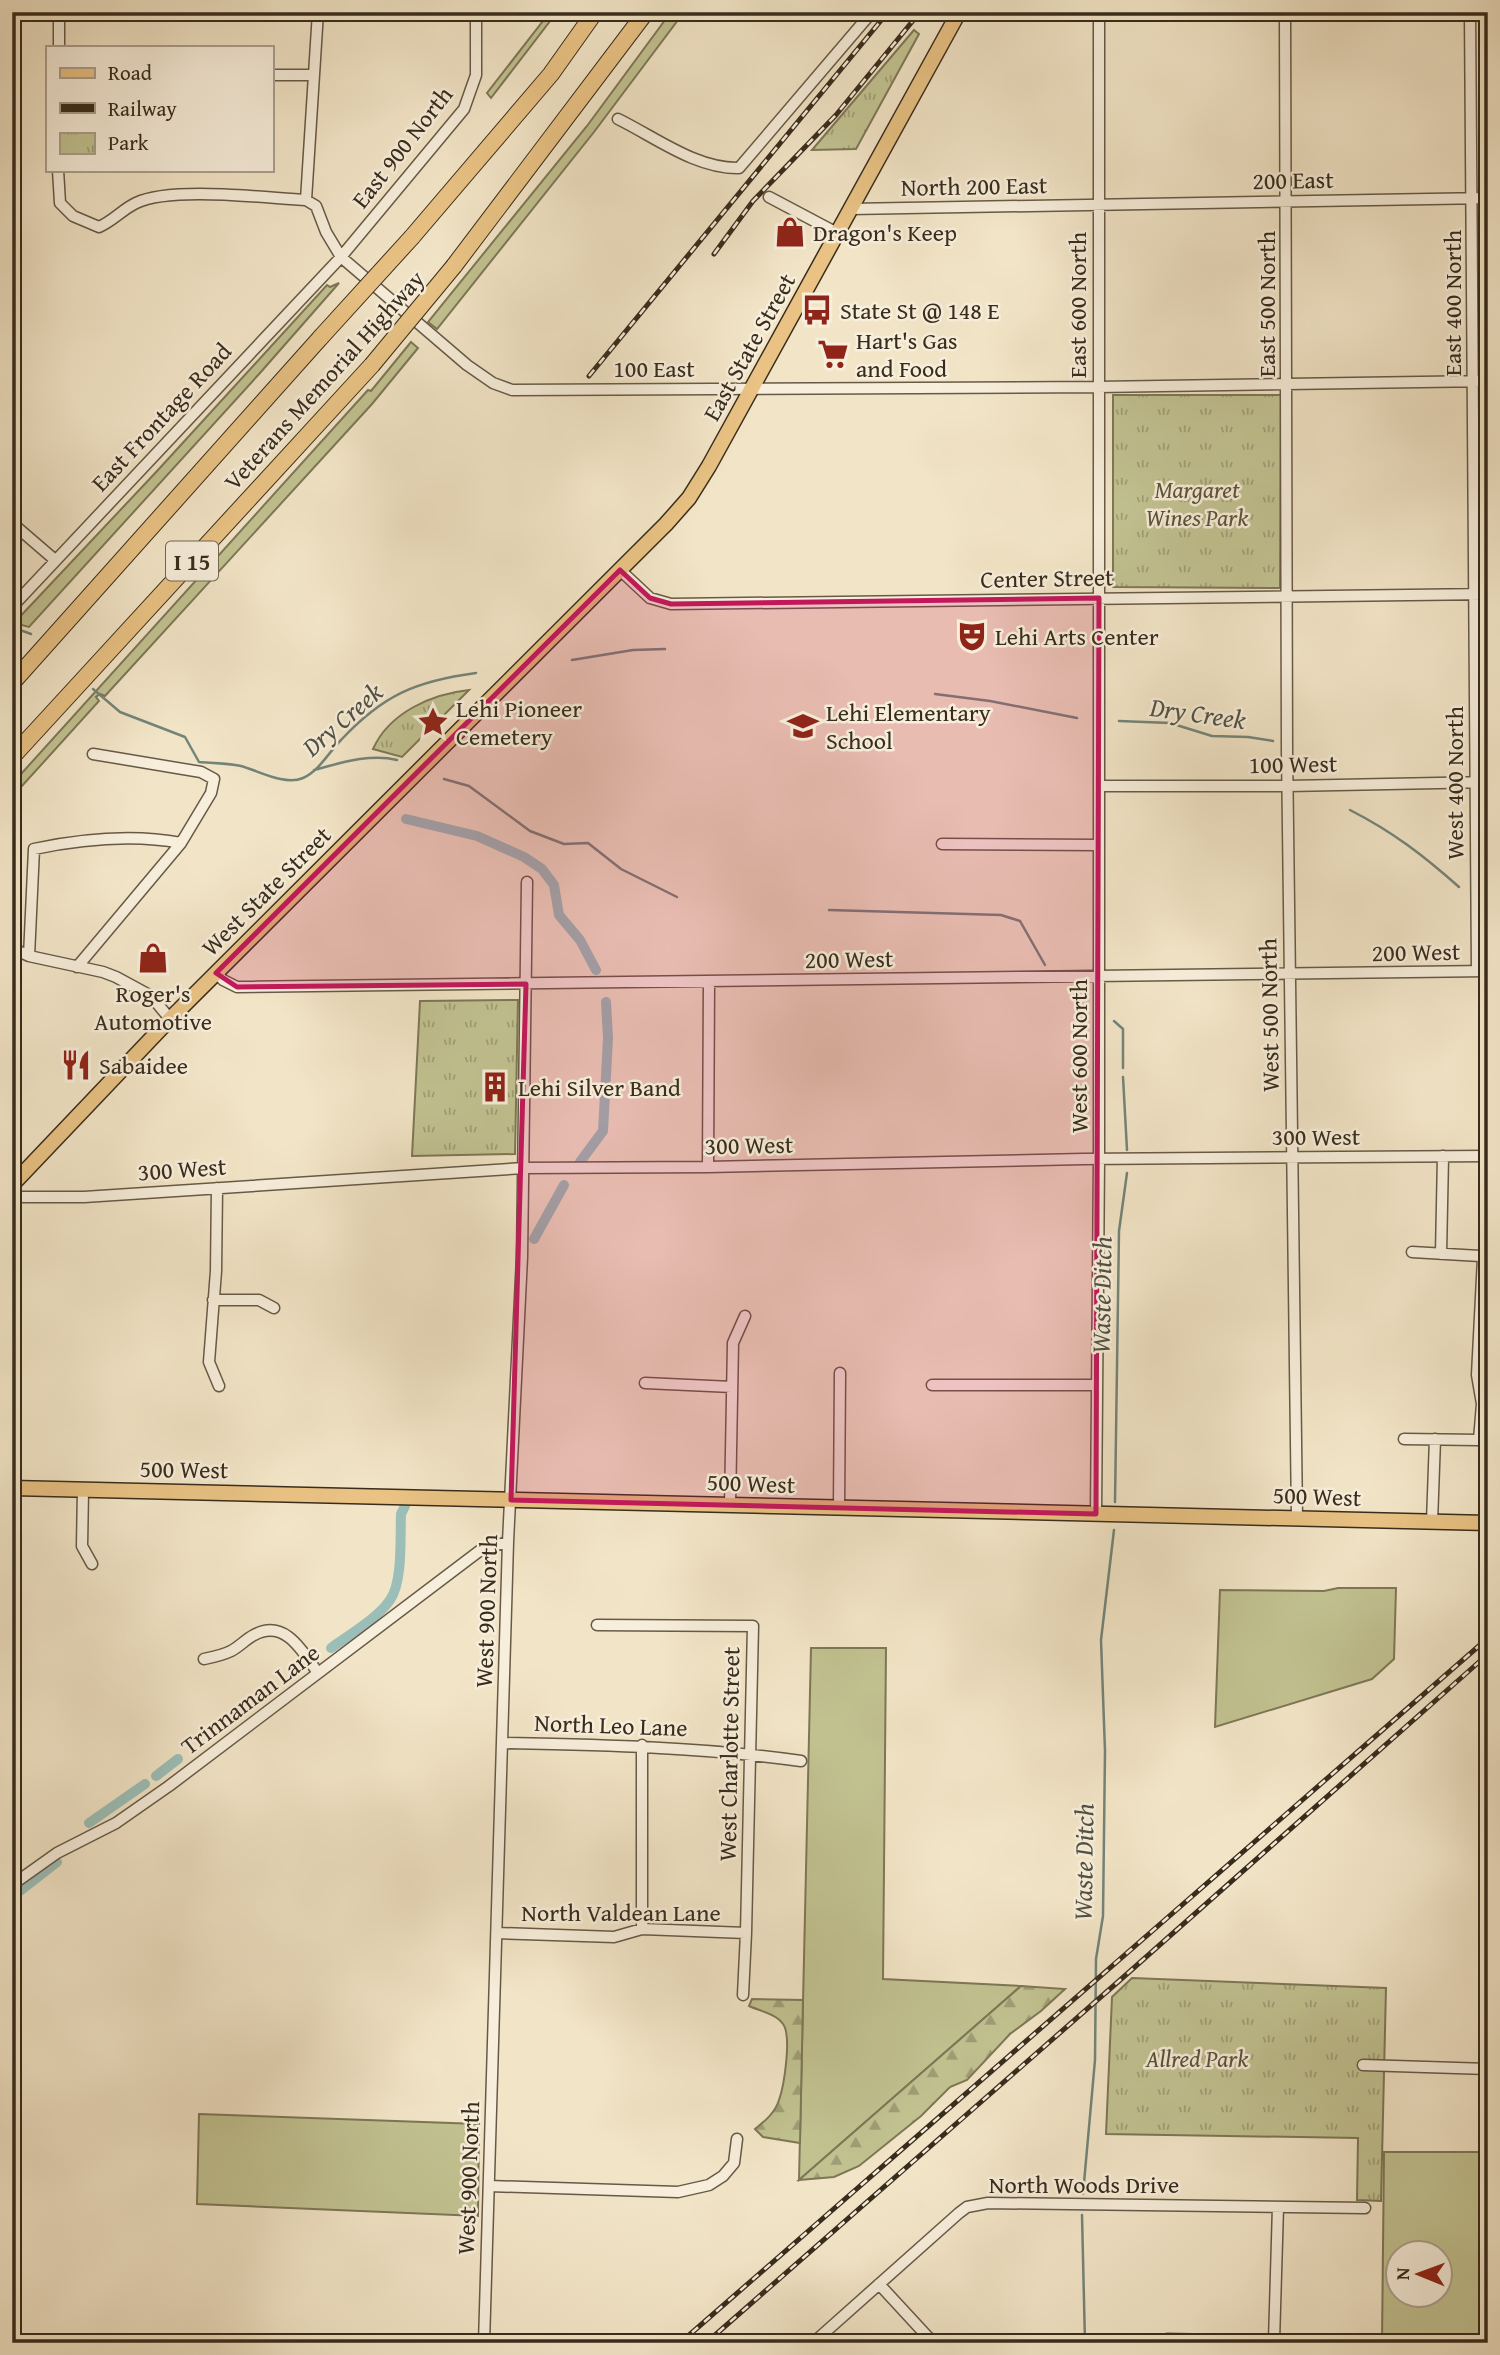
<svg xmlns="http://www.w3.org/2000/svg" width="1500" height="2355" viewBox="0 0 1500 2355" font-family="'Gentium Book Plus',serif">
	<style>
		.grass { fill: #c2c291; stroke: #7d7756; stroke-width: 2; fill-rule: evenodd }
		.forest { fill: url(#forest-firs); stroke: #7d7756; stroke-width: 2 }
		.park { fill: url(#park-tufts); stroke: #7d7756; stroke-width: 2 }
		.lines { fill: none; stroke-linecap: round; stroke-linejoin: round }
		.stream { stroke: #73847a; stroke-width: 2.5 }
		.canal { stroke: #9bbfb8; stroke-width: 10 }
		.minor-casing { stroke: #665a47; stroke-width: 13 }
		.major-casing { stroke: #382c1c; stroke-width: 17 }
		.highway-casing { stroke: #382c1c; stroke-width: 18 }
		.minor { stroke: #f7eedb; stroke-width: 10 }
		.major { stroke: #e9c284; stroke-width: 14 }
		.highway { stroke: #e9c284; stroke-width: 16 }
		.rail-casing { stroke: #382c1c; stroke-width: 5 }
		.rail { stroke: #f7eedb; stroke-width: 2.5; stroke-dasharray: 8; stroke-linecap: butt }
		.highway-bridge-casing { stroke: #382c1c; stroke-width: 18; stroke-linecap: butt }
		.highway-bridge { stroke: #e9c284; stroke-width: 16 }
		.marked { fill: #c2185b; fill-opacity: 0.2; stroke: #c2185b; stroke-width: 5; stroke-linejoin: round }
		.labels { text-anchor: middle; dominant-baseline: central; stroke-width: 5; stroke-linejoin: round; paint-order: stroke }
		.shield { fill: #f7eedb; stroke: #716655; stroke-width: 2 }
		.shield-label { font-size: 23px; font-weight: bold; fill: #382c1c }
		.street-label { font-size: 24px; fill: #382c1c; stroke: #f7eedb }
		.poi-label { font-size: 24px; fill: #382c1c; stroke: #f7eedb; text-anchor: start }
		.park-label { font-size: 24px; font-style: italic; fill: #5a5239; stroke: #f7eedb }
		.water-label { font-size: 26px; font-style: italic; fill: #515143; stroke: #f7eedb }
	</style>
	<defs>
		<pattern id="forest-firs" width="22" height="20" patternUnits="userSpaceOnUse" patternTransform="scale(1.75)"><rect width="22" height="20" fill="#c2c291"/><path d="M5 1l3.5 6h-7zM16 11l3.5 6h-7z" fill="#9f9e76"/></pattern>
		<pattern id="park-tufts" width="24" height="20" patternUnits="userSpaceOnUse" patternTransform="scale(1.75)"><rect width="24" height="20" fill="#c2c291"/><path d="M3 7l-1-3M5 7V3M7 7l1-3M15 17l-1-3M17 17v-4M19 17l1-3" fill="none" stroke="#9f9e76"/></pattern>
	</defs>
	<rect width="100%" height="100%" fill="#f2e5c7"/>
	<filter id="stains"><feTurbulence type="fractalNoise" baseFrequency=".00286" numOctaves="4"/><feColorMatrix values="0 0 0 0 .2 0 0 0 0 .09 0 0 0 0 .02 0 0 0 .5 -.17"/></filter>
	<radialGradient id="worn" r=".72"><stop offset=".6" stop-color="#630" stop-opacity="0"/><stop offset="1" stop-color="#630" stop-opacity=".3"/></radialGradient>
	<!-- grass -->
	<path class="grass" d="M550,12H557L491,98L487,93Z
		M671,12H684L594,132L437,329L428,322L587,126Z
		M339,283L260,373L29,627L14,623L158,470L327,285L330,287Z
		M411,342L418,348L372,404L105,696L100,694L96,697L99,701L12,797V784L368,390L371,391Z
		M1338,1588H1396L1394,1659L1372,1679L1215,1727L1220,1590L1324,1591Z
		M811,1648H886L883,1979L1021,1986L799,2180Z
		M199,2114L479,2124L478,2216L197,2204Z
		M1384,2152H1488V2343H1382ZM1398,2254H1440V2296H1398Z"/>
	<!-- forest -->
	<path class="forest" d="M1021,1986L1065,1989L1041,2011L1010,2034L967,2080L950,2087L921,2116L859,2166L834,2177L799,2180Z
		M752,1999L803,2000L800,2143L763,2137L755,2129C765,2121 775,2113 779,2100C784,2086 792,2036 783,2024C776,2014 760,2011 749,2006Z"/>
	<!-- park -->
	<path class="park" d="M914,30L919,34L856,149L812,150Z
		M1113,395H1281L1280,588L1113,587Z
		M469,690L402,757L373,749C389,713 431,694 469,690Z
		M518,1000L515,1154L412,1156L420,1001Z
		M1132,1978L1386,1988L1381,2201L1357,2200L1358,2138L1106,2134L1112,1997Z"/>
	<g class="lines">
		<!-- stream -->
		<path class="stream" d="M12,627L31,634
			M572,660L633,650L665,649
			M93,689L120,712L185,737L199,762C212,763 228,763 241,766C259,771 285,786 303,778C319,771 329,752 341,740C383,695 416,681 476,673
			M935,694L990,701L1077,718
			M1119,721L1170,723L1212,736L1248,737L1273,741
			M314,770C340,763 371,753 397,760
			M444,779L469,786L530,831L564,844L588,843L621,869L677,897
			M1350,810C1393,832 1423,855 1459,887
			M829,910L1001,915L1020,921L1045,965
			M1114,1021L1123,1029V1068
			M1123,1077L1127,1150
			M1115,1502L1119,1231L1127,1173
			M1083,2194L1095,2060L1096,1959L1103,1916L1105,1751L1101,1640L1114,1530
			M1082,2215L1085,2343"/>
		<!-- canal -->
		<path class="canal" d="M406,819L477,836L524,857L542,869L554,885L559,915L580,940L596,970
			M580,1162L603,1131L608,1038L606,1002
			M534,1239L564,1185
			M331,1648C349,1635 378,1618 390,1600C403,1582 400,1537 401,1514L405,1506
			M156,1776L178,1759
			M89,1823L145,1784
			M12,1897L57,1862"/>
		<!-- minor casing -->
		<g class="minor-casing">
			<path id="minor" d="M1048,12H1203
				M1285,12L1287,751L1297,1518
				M1470,12L1477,971
				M59,47V12
				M271,75H314
				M618,119C655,137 696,169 739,168L872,12
				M58,170L60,203L73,216L99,227C113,221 123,209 136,203C171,186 265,198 306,200L316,206L326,232L341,257L467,365L493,383L512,390L1098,387L1488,381
				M769,197L837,233
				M306,200L318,12
				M850,209L1488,198
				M12,523L55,560
				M620,570L650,598L671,604L1488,594
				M12,607L341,257L464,109L476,75V12
				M1099,786H1288L1488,782
				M942,844L1098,845
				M12,948L29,956L103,972L116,977L151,996L170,1019
				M29,956L34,849C82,839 133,834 181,843
				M77,967L181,843L211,793L214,779L201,772L93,754
				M216,973L223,980L237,987L1488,971
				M708,1167L709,982
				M217,1188L216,1271L209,1362L219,1386
				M12,1194L19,1197H84L524,1168L708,1167L1083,1159L1488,1156
				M1441,1254L1443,1156
				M213,1300H259L274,1308
				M645,1383L732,1387
				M932,1385H1096
				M1404,1439L1479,1440L1482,1404L1477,1375L1483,1258L1480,1256L1412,1252
				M83,1490L82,1546L92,1564
				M730,1505L733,1343L745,1316
				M839,1508L840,1373
				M1096,1514L1099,1159V12
				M1432,1522L1435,1439
				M597,1625L753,1626L746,1933L743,1995
				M204,1659C213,1657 223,1655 231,1651C239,1647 246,1639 254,1635C285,1618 303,1652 318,1673
				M502,1743C602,1745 701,1747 801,1761
				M12,1885L57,1853L116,1823L169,1786L482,1549L508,1542
				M642,1929V1745
				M497,1933L614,1937L642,1929L746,1933
				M1363,2065L1488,2069
				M489,2186L678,2192L709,2185L723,2176L734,2163L737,2139
				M879,2284L926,2335L935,2343
				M484,2343L508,1542L522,1257L527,882
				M813,2343L959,2213L967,2207L988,2203L1365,2208
				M1167,2343V2339L1274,2341L1278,2207"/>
		</g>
		<!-- major casing -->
		<g class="major-casing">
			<path id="major" d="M12,1185L170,1019L666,524L689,498L709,466L959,12
				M12,1488L1488,1523"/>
		</g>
		<!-- highway casing -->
		<g class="highway-casing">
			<path id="highway" d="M412,237L551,74L595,12
				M454,266L646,12
				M12,683L321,337
				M12,757L372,365"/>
		</g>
		<!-- minor -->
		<use href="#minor" class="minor"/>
		<!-- major -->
		<use href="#major" class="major"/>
		<!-- highway -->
		<use href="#highway" class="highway"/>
		<!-- rail casing -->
		<g class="rail-casing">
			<path id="rail" d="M714,254L753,201L836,115L920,12
				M589,376L888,12
				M680,2343L1488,1638
				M706,2343L1119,1981L1488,1654"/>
		</g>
		<!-- rail -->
		<use href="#rail" class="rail"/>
		<!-- highway-bridge casing -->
		<g class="highway-bridge-casing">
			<path id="highway-bridge" d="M321,337L412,237
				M372,365L454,266"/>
		</g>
		<!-- highway-bridge -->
		<use href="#highway-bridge" class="highway-bridge"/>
	</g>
	<!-- marked area -->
	<path class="marked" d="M620,570L650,598L671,604L1099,598L1096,1514L511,1500L526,984L237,987L216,973Z"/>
	<!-- icons -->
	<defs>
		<g id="shop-bare" transform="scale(2.415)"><path d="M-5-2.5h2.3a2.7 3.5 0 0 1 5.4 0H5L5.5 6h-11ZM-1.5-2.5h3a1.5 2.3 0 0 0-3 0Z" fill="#8f2418" stroke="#f7eedb" stroke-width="2.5" paint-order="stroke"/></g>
		<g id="bus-bare" transform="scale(2.415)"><path d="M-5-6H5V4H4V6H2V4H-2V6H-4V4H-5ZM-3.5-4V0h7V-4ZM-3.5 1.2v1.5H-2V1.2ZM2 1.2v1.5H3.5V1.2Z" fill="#8f2418" stroke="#f7eedb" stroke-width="2.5" paint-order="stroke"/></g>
		<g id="supermarket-bare" transform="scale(2.415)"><path d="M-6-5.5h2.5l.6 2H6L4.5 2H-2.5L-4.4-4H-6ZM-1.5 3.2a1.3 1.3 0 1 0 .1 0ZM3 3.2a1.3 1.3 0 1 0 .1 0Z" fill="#8f2418" stroke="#f7eedb" stroke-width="2.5" paint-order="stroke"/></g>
		<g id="theatre-bare" transform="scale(2.415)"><path d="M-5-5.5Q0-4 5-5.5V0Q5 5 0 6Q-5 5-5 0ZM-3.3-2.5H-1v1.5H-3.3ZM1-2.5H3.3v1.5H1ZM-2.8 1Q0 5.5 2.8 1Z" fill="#8f2418" stroke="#f7eedb" stroke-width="2.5" paint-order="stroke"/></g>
		<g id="sight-bare" transform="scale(2.415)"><path d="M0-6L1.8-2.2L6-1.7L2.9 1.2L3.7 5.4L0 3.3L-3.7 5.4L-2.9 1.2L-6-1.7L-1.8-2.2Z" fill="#8f2418" stroke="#f7eedb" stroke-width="2.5" paint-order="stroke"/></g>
		<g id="school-bare" transform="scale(2.415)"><path d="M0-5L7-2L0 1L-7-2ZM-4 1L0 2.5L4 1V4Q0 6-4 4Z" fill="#8f2418" stroke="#f7eedb" stroke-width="2.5" paint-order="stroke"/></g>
		<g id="restaurant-bare" transform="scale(2.415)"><path d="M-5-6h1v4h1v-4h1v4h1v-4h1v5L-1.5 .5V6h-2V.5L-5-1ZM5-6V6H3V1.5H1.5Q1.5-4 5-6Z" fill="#8f2418" stroke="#f7eedb" stroke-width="2.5" paint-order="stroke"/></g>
		<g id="building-bare" transform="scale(2.415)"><path d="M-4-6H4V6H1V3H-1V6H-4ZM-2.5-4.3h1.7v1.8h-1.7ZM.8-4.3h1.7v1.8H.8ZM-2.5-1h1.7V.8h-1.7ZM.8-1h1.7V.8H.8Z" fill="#8f2418" stroke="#f7eedb" stroke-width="2.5" paint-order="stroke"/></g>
	</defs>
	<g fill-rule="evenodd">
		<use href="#shop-bare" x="790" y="232"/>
		<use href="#bus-bare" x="817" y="310"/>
		<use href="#supermarket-bare" x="833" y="354"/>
		<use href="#theatre-bare" x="972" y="636"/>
		<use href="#sight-bare" x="433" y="722"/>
		<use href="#school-bare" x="803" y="726"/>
		<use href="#shop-bare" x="153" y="958"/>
		<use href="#restaurant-bare" x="76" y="1065"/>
		<use href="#building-bare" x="495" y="1087"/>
	</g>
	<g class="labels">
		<!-- shield labels -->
		<rect class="shield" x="166" y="541.5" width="52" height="39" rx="5"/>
		<g class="shield-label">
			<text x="192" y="561">I 15</text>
		</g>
		<!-- street labels -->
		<g class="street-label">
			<text transform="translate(402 147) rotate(-52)">East 900 North</text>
			<text transform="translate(1293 180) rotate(-1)">200 East</text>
			<text transform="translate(974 186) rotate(-1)">North 200 East</text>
			<text transform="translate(1452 303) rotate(-90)">East 400 North</text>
			<text transform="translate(1266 304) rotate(-90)">East 500 North</text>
			<text transform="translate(1077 305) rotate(-90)">East 600 North</text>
			<text transform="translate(749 347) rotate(-61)">East State Street</text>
			<text x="654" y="368">100 East</text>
			<text transform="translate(324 380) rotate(-48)">Veterans Memorial Highway</text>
			<text transform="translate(161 417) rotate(-47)">East Frontage Road</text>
			<text transform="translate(1047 578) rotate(-1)">Center Street</text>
			<text transform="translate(1293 764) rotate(-1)">100 West</text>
			<text transform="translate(1454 783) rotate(-90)">West 400 North</text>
			<text transform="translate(266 891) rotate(-45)">West State Street</text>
			<text transform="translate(1416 952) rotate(-1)">200 West</text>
			<text transform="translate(849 959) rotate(-1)">200 West</text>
			<text transform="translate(1269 1015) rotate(-91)">West 500 North</text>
			<text transform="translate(1078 1056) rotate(-90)">West 600 North</text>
			<text x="1316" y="1136">300 West</text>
			<text transform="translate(749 1145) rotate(-1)">300 West</text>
			<text transform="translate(182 1169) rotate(-4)">300 West</text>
			<text transform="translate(184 1469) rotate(1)">500 West</text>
			<text transform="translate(751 1483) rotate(2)">500 West</text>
			<text transform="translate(1317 1496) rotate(2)">500 West</text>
			<text transform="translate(486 1611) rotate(-88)">West 900 North</text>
			<text transform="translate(250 1699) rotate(-37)">Trinnaman Lane</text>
			<text transform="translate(611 1725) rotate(2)">North Leo Lane</text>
			<text transform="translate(729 1754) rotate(-89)">West Charlotte Street</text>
			<text x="621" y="1912">North Valdean Lane</text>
			<text transform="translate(468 2178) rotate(-88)">West 900 North</text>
			<text x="1084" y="2184">North Woods Drive</text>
		</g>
		<!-- poi labels -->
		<g class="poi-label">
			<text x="813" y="232">Dragon's Keep</text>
			<text x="840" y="310">State St @ 148 E</text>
			<text x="856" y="340">Hart's Gas<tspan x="856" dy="28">and Food</tspan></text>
			<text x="995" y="636">Lehi Arts Center</text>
			<text x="456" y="708">Lehi Pioneer<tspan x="456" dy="28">Cemetery</tspan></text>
			<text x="826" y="712">Lehi Elementary<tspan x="826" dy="28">School</tspan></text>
			<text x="153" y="993" text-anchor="middle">Roger's<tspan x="153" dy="28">Automotive</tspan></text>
			<text x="99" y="1065">Sabaidee</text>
			<text x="518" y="1087">Lehi Silver Band</text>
		</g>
		<!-- park labels -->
		<g class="park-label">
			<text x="1197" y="489">Margaret<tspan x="1197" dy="28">Wines Park</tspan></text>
			<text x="1197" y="2058">Allred Park</text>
		</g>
		<!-- water labels -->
		<g class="water-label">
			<text transform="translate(1198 713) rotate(8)">Dry Creek</text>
			<text transform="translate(342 719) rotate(-41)">Dry Creek</text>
			<text transform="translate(1101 1295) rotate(-89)">Waste Ditch</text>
			<text transform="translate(1083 1862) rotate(-89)">Waste Ditch</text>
		</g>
	</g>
	<!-- margin -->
	<rect width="1500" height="2355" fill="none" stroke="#f2e5c7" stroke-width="42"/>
	<rect x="14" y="14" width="1472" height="2327" fill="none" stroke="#382c1c" stroke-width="3.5"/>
	<rect x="21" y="21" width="1458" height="2313" fill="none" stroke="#382c1c" stroke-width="2"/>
	<!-- legend -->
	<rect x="46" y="46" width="228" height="126" fill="#f7eedb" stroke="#aba08f" stroke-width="2"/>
	<rect x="60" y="68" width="35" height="10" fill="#e9c284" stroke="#aba08f" stroke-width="2"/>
	<text x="108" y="80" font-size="21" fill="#382c1c">Road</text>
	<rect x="60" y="103" width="35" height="10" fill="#382c1c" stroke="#aba08f" stroke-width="2"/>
	<text x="108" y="116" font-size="21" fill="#382c1c">Railway</text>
	<rect x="60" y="133" width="35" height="21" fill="url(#park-tufts)" stroke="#aba08f" stroke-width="2"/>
	<text x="108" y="150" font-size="21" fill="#382c1c">Park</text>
	<!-- north arrow -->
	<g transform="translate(1419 2274) rotate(271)"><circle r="33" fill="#f7eedb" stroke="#aba08f" stroke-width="2"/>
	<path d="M0-5L12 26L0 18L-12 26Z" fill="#8f2418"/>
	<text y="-10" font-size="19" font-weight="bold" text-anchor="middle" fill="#382c1c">N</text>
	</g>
	<rect width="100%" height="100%" filter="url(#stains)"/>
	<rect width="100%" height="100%" fill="url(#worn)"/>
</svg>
